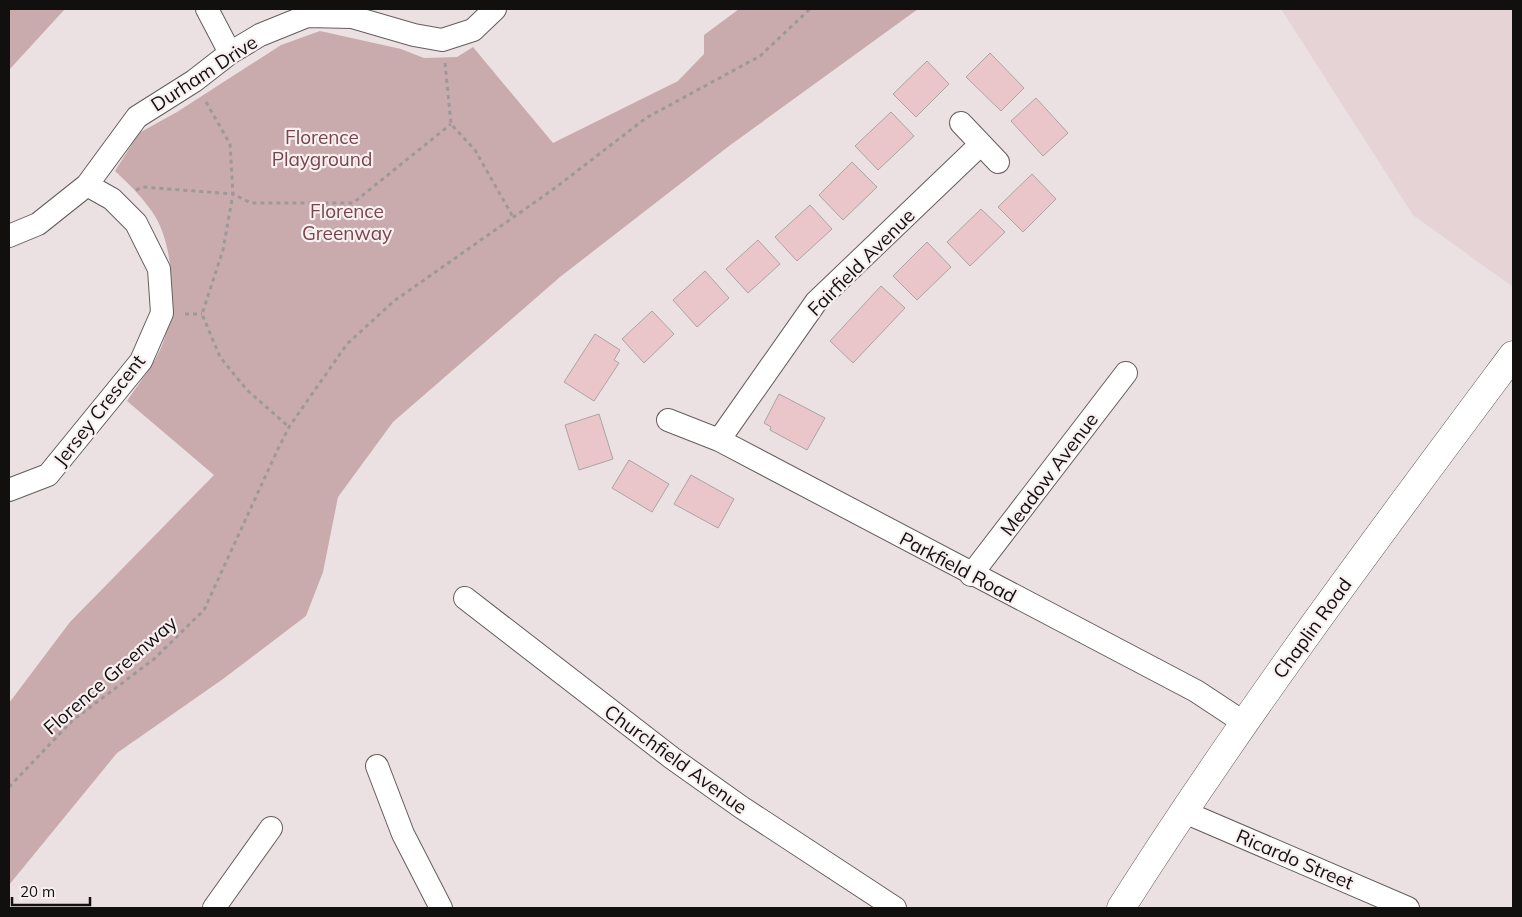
<svg xmlns="http://www.w3.org/2000/svg" width="1522" height="917" viewBox="0 0 1522 917" font-family="Mulish,sans-serif">
	<style>
		.built { fill: #e5d3d5 }
		.green { fill: #c9abae }
		.building { fill: #eac6ca; stroke: #aca3a4 }
		.lines { fill: none; stroke-linecap: round; stroke-linejoin: round }
		.minor-casing { stroke: #655d5e; stroke-width: 24 }
		.tertiary-casing { stroke: #655d5e; stroke-width: 29 }
		.path { stroke: #9f9898; stroke-width: 3; stroke-dasharray: 4 4; stroke-linecap: butt }
		.minor { stroke: #fff; stroke-width: 22 }
		.tertiary { stroke: #fff; stroke-width: 28 }
		.labels { text-anchor: middle; dominant-baseline: central; stroke-width: 4.5; stroke-linejoin: round; paint-order: stroke }
		.street-label { font-size: 19px; fill: #120f0f; stroke: #f8eff0 }
		.park-label { font-size: 19px; fill: #79454d; stroke: #f8eff0 }
	</style>
	<rect width="100%" height="100%" fill="#ebe1e2"/>
	<!-- built -->
	<path class="built" d="M1281,9H1513V287L1413,215Z"/>
	<!-- green -->
	<path class="green" d="M9,9H65L9,70Z
		M739,9H918L729,146L560,277L393,422L338,497L323,572L306,616L223,679L117,753L9,885V703L70,622L214,475L127,401C139,383 155,364 163,343C176,307 175,246 153,213C143,198 129,184 115,171L139,133L177,112L281,45L320,31L401,49L424,58L457,57L473,47L553,143L678,81L704,54V35Z"/>
	<!-- building -->
	<path class="building" d="M990,53L1024,88L1001,111L966,77Z
		M927,61L949,84L916,117L893,94Z
		M1036,98L1068,133L1043,156L1011,121Z
		M891,112L914,136L878,170L855,146Z
		M852,162L877,187L843,220L819,195Z
		M1032,174L1056,199L1023,232L998,207Z
		M810,205L832,229L797,261L775,237Z
		M981,209L1005,232L970,266L947,242Z
		M758,240L780,264L748,293L726,269Z
		M927,242L951,267L917,300L893,276Z
		M705,271L729,298L697,327L673,300Z
		M881,286L905,308L853,363L830,341Z
		M652,311L674,334L644,363L622,339Z
		M595,334L620,350L614,360L619,363L594,401L564,382Z
		M779,394L825,418L807,450L770,430L771,427L764,423Z
		M599,414L613,459L579,470L565,425Z
		M629,460L669,484L652,512L612,488Z
		M691,475L734,499L718,528L674,504Z"/>
	<g class="lines">
		<!-- minor casing -->
		<g class="minor-casing">
			<path id="minor" d="M207,9L230,53
				M961,123L998,162
				M9,236L38,224L87,185L137,117L194,81L230,53L260,35L307,16L352,17L414,35L442,40L473,30L495,9
				M668,420L719,440L1196,691L1243,722
				M719,440L816,302L981,144
				M9,490L48,475L141,361L162,313L159,269L136,223L112,199L87,185
				M971,575L1126,373
				M465,598L672,758L741,807L895,908
				M377,766L403,834L441,908
				M1182,811L1408,908
				M214,908L271,828"/>
		</g>
		<!-- tertiary casing -->
		<g class="tertiary-casing">
			<path id="tertiary" d="M1121,908C1242,717 1378,536 1513,355"/>
		</g>
		<!-- path -->
		<path class="path" d="M445,63L451,124L475,150L513,217
			M206,102L230,144L233,194L251,203H353L451,124
			M136,190L143,187L233,194L223,250L202,314L220,357L247,390L289,427
			M185,314H202
			M9,787L72,721L154,659L204,610L277,451L289,427L347,344L394,301L555,188L646,118L760,56L810,9"/>
		<!-- minor -->
		<use href="#minor" class="minor"/>
		<!-- tertiary -->
		<use href="#tertiary" class="tertiary"/>
	</g>
	<g class="labels">
		<!-- street labels -->
		<g class="street-label">
			<text transform="translate(204 73) rotate(-33)">Durham Drive</text>
			<text transform="translate(861 262) rotate(-45)">Fairfield Avenue</text>
			<text transform="translate(99 410) rotate(-52)">Jersey Crescent</text>
			<text transform="translate(1049 474) rotate(-53)">Meadow Avenue</text>
			<text transform="translate(958 567) rotate(28)">Parkfield Road</text>
			<text transform="translate(1312 628) rotate(-54)">Chaplin Road</text>
			<text transform="translate(110 675) rotate(-41)">Florence Greenway</text>
			<text transform="translate(676 759) rotate(36)">Churchfield Avenue</text>
			<text transform="translate(1295 859) rotate(23)">Ricardo Street</text>
		</g>
		<!-- park labels -->
		<g class="park-label">
			<text x="322" y="137">Florence<tspan x="322" dy="22">Playground</tspan></text>
			<text x="347" y="211">Florence<tspan x="347" dy="22">Greenway</tspan></text>
		</g>
	</g>
	<!-- border -->
	<rect width="1522" height="917" fill="none" stroke="#120f0f" stroke-width="20"/>
	<!-- scale -->
	<path d="M12 897v8h78v-8" fill="none" stroke="#120f0f" stroke-width="2.5"/>
	<text x="20" y="897" font-size="15" fill="#120f0f" stroke="#f8eff0" stroke-width="4" paint-order="stroke">20 m</text>
</svg>
